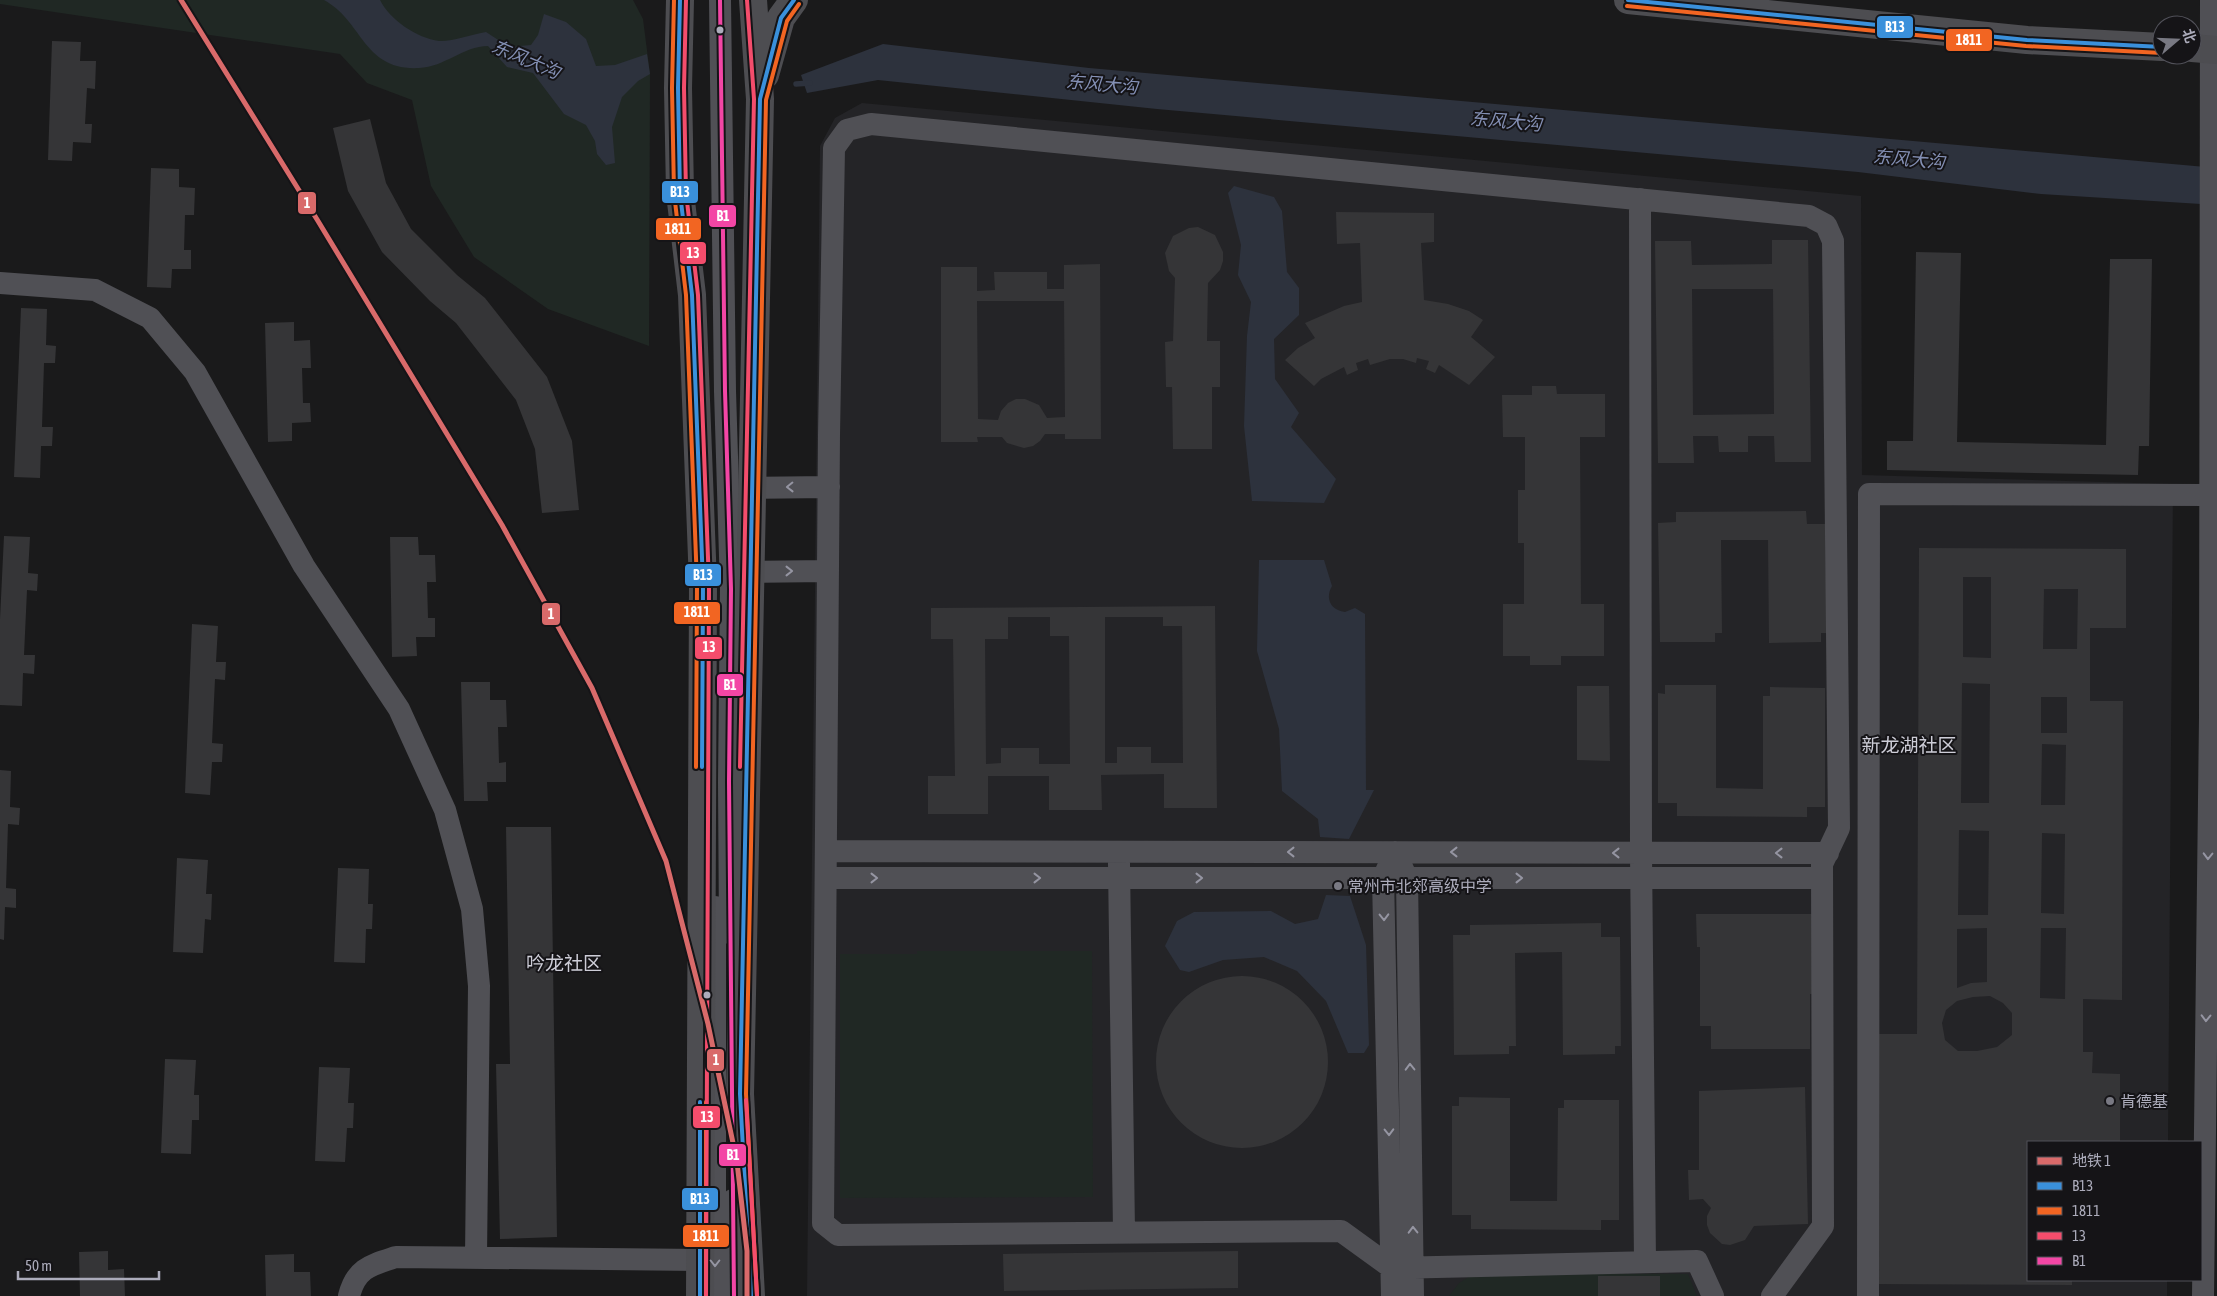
<svg xmlns="http://www.w3.org/2000/svg" width="2217" height="1296" viewBox="0 0 2217 1296" font-family="'Asap Condensed','Noto Sans SC',sans-serif">
	<style>
		.built { fill: #242427 }
		.green { fill: #202824 }
		.water { fill: #2d323d }
		.lines { fill: none; stroke-linecap: round; stroke-linejoin: round }
		.stream { stroke: #2d323d; stroke-width: 5.5 }
		.building { fill: #353537; fill-rule: evenodd }
		.minor { stroke: #505055; stroke-width: 22 }
		.major { stroke: #4d4d51; stroke-width: 28 }
		.bus-1-casing { stroke: #151417; stroke-width: 8 }
		.bus-2-casing { stroke: #151417; stroke-width: 8 }
		.bus-3-casing { stroke: #151417; stroke-width: 8 }
		.bus-4-casing { stroke: #151417; stroke-width: 8 }
		.bus-1 { stroke: #3a90db; stroke-width: 4 }
		.bus-2 { stroke: #f26522; stroke-width: 4 }
		.bus-3 { stroke: #f44d6c; stroke-width: 4 }
		.bus-4 { stroke: #f346a5; stroke-width: 4 }
		.metro-1-casing { stroke: #151417; stroke-width: 9 }
		.metro-1 { stroke: #d96a6a; stroke-width: 5 }
		.oneway { stroke: #9595a2 }
		.bus-dot { fill: #acacbb; stroke: #151417; stroke-width: 2 }
		.poi-dot { fill: #797983; stroke: #151417; stroke-width: 2 }
		.labels { text-anchor: middle; dominant-baseline: central; stroke-width: 4; stroke-linejoin: round; paint-order: stroke }
		.poi-label { font-size: 16px; fill: #acacbb; stroke: #151417; text-anchor: start }
		.water-label { font-size: 18px; font-style: italic; fill: #8490b5; stroke: #151417 }
		.quarter-label { font-size: 19px; fill: #cdcdd7; stroke: #151417 }
		.line-badge { stroke: #151417; stroke-width: 2 }
		.badge-label { font-size: 14px; text-anchor: middle; font-weight: bold; fill: #fff }
	</style>
	<rect width="100%" height="100%" fill="#1a1a1b"/>
	<!-- built -->
	<path class="built" d="M862,103L1861,196L1862,475L2173,484L2168,1142H2028V1280H2167V1296H807L820,146L835,118Z"/>
	<!-- green -->
	<path class="green" d="M0,0H633L643,19L650,74L649,346L548,309L474,257L431,186L412,100L367,83L340,54L0,4Z
		M917,951H1092L1093,1197L840,1198V954H917Z
		M1475,1273L1688,1274L1697,1296H1449L1459,1283Z"/>
	<!-- water -->
	<path class="water" d="M324,0H380C390,20 417,38 439,41C451,42 473,34 486,32L509,47L531,45L538,35L544,14L566,22L586,39L596,66L615,65L647,54L650,74L638,81L622,97L612,127L615,163L606,165L597,154L595,141L586,125L564,114L533,73L507,67L488,46C463,46 445,67 419,68C363,71 363,21 324,0Z
		M883,44L1089,68L2217,168V205L2041,194L1858,172L1157,109L878,80L807,93L801,75Z
		M1234,186L1274,197L1282,211L1287,272L1299,288V315L1274,339L1275,379L1299,413L1291,427L1336,479L1324,503L1252,501L1244,426L1247,336L1251,302L1238,275L1241,245L1228,193Z
		M1259,560H1324L1332,586C1325,598 1330,610 1345,612L1355,608L1365,614L1366,790H1374L1349,839L1320,837L1318,819L1282,791L1279,729L1257,651Z
		M1326,895L1350,896L1366,945L1369,1045L1364,1053H1348L1326,1001L1297,971L1264,957L1223,960L1189,972L1180,970L1165,946L1177,921L1194,912L1271,911L1295,924L1318,919Z"/>
	<g class="lines">
		<!-- stream -->
		<path class="stream" d="M796,84L810,83"/>
	</g>
	<!-- building -->
	<path class="building" d="M52,41L81,42L80,61H96L95,89L87,88L85,124H92L91,143L73,142L72,161L48,160Z
		M370,119L386,183L411,229L457,275L485,298L547,377L572,441L579,510L542,513L535,449L516,400L456,323L430,301L382,252L348,191L333,128Z
		M151,168L179,169V187L195,188L194,215H185L184,250H191V269H172L171,288L147,287Z
		M1336,212L1434,213V242L1421,243L1424,300L1448,304L1469,311L1483,320L1471,337L1495,357L1469,385L1439,365L1435,373L1426,369L1429,361L1417,358L1416,363L1403,359H1390L1370,365L1368,359L1356,363L1358,370L1347,375L1344,367L1321,379L1314,386L1285,360L1298,348L1315,338L1305,323L1344,306L1362,302L1360,243L1337,244Z
		M1198,227L1215,235L1223,252V261L1220,270L1208,283L1207,341H1220V387H1212V449H1173L1172,387H1166L1165,342L1173,341L1175,278L1169,271L1165,253L1173,236L1189,228Z
		M1772,240H1808L1811,462H1775L1774,436H1748V452H1719L1718,436H1693L1694,463H1658L1655,241H1691L1692,265L1772,264ZM1692,289H1773L1774,414L1693,415Z
		M1916,252L1961,253L1957,442L2106,445L2110,259H2152L2149,446H2139L2138,475L1887,470V441H1913Z
		M1100,264L1101,439H1065V434H1045L1040,441L1033,446L1024,448L1007,443L1002,437H977L978,442H941V267H977V291L995,290L994,272H1047V289H1064V265ZM977,301H1064L1065,417L1047,418L1039,405L1025,399H1016L1008,403L1001,411L998,420L978,419Z
		M21,308L47,309L46,345L56,346L55,363H44L42,427H53L52,446H41L40,478L14,477Z
		M294,322V341L310,340L311,368H302L303,403H310L311,422L292,423V441L268,442L265,323Z
		M1532,386H1556L1557,394H1605V437H1580L1581,604H1604V656H1561V665H1530V656H1503V604H1524V543H1518V490H1525V437H1503L1502,395H1532Z
		M1806,511L1807,524H1825L1827,633H1821V642L1769,643L1768,540H1721L1722,633H1715V642H1660L1658,523L1676,522V512Z
		M4,536L30,537L28,573L38,574L37,591L27,590L24,655H35L34,674L23,673L22,706L0,705V619Z
		M390,537H418L419,555H435L436,582H427L428,618H435V637H416L417,656L392,657Z
		M1919,548L2126,549V628H2090V701H2123L2122,1000L2083,999V1052H2093L2092,1073L2120,1074V1142H2028V1280H2072V1285L1872,1284L1873,1034H1917ZM1963,577H1991V658L1963,657ZM2044,589H2078L2077,649H2043ZM1962,683L1990,684L1989,803H1961ZM2041,697H2067V733H2041ZM2042,744L2066,745L2065,805H2041ZM1959,830L1989,831L1988,915H1958ZM2042,833L2065,834L2064,914L2041,913ZM1987,928V982L1971,983L1957,988V929ZM2041,928H2066L2065,999L2040,998ZM1990,996L2003,1003L2012,1013V1035L1997,1047L1977,1051H1958L1945,1040L1942,1023L1946,1010L1957,1001L1973,997Z
		M1215,606L1217,808H1164V774L1101,775L1102,810H1049V776H988V814H928V776H955L953,639H931V608ZM1008,617H1050V636H1069L1070,764H1039V748H1001V763L986,764L985,639H1008ZM1105,617H1163V626H1182L1183,763H1151V747H1117V763H1105Z
		M192,624L218,626L216,662H226L225,680L215,679L212,743L223,744L222,762H212L210,795L185,793Z
		M461,682H490V700H506L507,727H498L499,763L506,762V782H487L488,801H464Z
		M1665,685H1716V788L1763,789V696H1770V687L1825,688V807H1807V817L1677,816V803H1658V693L1665,694Z
		M1577,686H1609L1610,761L1577,760Z
		M0,770L11,771L10,807L20,808L19,825L8,824L6,888L16,889V908L5,907L4,940L0,939Z
		M506,827H551L557,1237L500,1239L496,1064H510Z
		M177,858L208,860L206,894H212L211,920L205,919L203,953L173,952Z
		M338,868L369,869L368,904H373L372,929H366L365,963L334,962Z
		M1696,914H1816V994H1810V1049H1711V1026H1700V947H1697Z
		M1601,923V937H1620L1621,1046H1615V1054L1563,1055L1562,952L1515,953L1516,1046H1509V1054L1454,1055L1453,935H1470V925Z
		M1156 1062a86 86 0 1 1 172 0a86 86 0 1 1-172 0Z
		M165,1059L196,1060L194,1095H199V1120H192L191,1154L161,1153Z
		M319,1067L350,1068L348,1103H354L353,1128H347L345,1162L315,1161Z
		M1805,1087L1808,1224L1754,1226L1745,1240L1730,1245L1722,1244L1710,1233L1707,1225V1216L1711,1208L1703,1199L1689,1200L1688,1170H1699V1091Z
		M1459,1097L1510,1098V1201H1557L1558,1108H1564V1100H1619V1220H1601V1230L1471,1229V1215H1452V1106H1459Z
		M108,1251V1270L124,1269L125,1296H80L79,1252Z
		M1238,1251V1288L1004,1291L1003,1254Z
		M294,1254V1272H310L311,1296H266L265,1255Z
		M1598,1276H1660V1296H1598Z"/>
	<g class="lines">
		<!-- minor -->
		<path class="minor" d="M720,0L725,391L731,589L729,782L730,933
			M1640,199L1641,853L1645,1262
			M0,283L95,290L150,318L195,372L304,566L399,709L445,810L472,909L479,986L476,1257
			M751,488L829,487
			M749,572L828,571
			M826,851L1828,853
			M1119,864L1124,1232
			M826,878H1822
			M733,1200L734,1296
			M349,1296C356,1268 371,1265 396,1257L700,1260
			M715,1296V907
			M1392,1296L1383,878L1395,852L1407,878L1413,1296
			M1713,1296L1697,1261L1392,1268L1341,1231L838,1235L823,1223L829,435L834,148L847,130L871,124L1809,216L1826,225L1833,241L1839,828L1822,864L1823,1226L1772,1296
			M1868,1296L1869,494L2210,495
			M2203,1296L2210,717L2211,0"/>
		<!-- major -->
		<path class="major" d="M680,0L678,88L680,193L692,295L703,584L700,1296
			M1628,0L2027,40L2162,47
			M2192,48L2217,50
			M765,75L781,18L794,0
			M751,1296L740,1094L760,99L753,0"/>
		<!-- bus-1 casing -->
		<g class="bus-1-casing">
			<path id="bus-1" d="M680,0L678,88L680,193L692,295L703,584L702,767
				M1628,0L2027,40L2162,47
				M700,1102V1296
				M751,1296L740,1094L760,99L781,18L794,0"/>
		</g>
		<!-- bus-2 casing -->
		<g class="bus-2-casing">
			<path id="bus-2" d="M674,0L672,88L674,193L686,295L697,584L696,767
				M1627,6L2026,46L2162,53
				M706,1102V1296
				M757,1296L746,1094L766,100L787,21L799,4"/>
		</g>
		<!-- bus-3 casing -->
		<g class="bus-3-casing">
			<path id="bus-3" d="M686,0L684,88L686,193L698,295L709,584L706,1296
				M740,767L754,99L747,0
				M746,1100L757,1296"/>
		</g>
		<!-- bus-4 casing -->
		<g class="bus-4-casing">
			<path id="bus-4" d="M720,0L725,391L731,589L729,782L734,1296"/>
		</g>
		<!-- bus-1 -->
		<use href="#bus-1" class="bus-1"/>
		<!-- bus-2 -->
		<use href="#bus-2" class="bus-2"/>
		<!-- bus-3 -->
		<use href="#bus-3" class="bus-3"/>
		<!-- bus-4 -->
		<use href="#bus-4" class="bus-4"/>
		<!-- metro-1 casing -->
		<g class="metro-1-casing">
			<path id="metro-1" d="M181,0L318,221L502,525L592,688L666,861L708,1024L737,1162L747,1251V1296"/>
		</g>
		<!-- metro-1 -->
		<use href="#metro-1" class="metro-1"/>
	</g>
	<!-- one-way arrows -->
	<defs><path id="oneway-chevron" d="M-2-3.5L2.5 0L-2 3.5" fill="none" stroke-width="1.6" stroke-linecap="round" stroke-linejoin="round" transform="scale(1.25)"/></defs>
	<g class="oneway">
		<use href="#oneway-chevron" transform="translate(790 487) rotate(179)"/>
		<use href="#oneway-chevron" transform="translate(789 571)"/>
		<use href="#oneway-chevron" transform="translate(1291 852) rotate(-180)"/>
		<use href="#oneway-chevron" transform="translate(1454 852) rotate(-180)"/>
		<use href="#oneway-chevron" transform="translate(1616 853) rotate(-180)"/>
		<use href="#oneway-chevron" transform="translate(1779 853) rotate(-180)"/>
		<use href="#oneway-chevron" transform="translate(2208 856) rotate(91)"/>
		<use href="#oneway-chevron" transform="translate(874 878)"/>
		<use href="#oneway-chevron" transform="translate(1037 878)"/>
		<use href="#oneway-chevron" transform="translate(1199 878)"/>
		<use href="#oneway-chevron" transform="translate(1519 878)"/>
		<use href="#oneway-chevron" transform="translate(1384 917) rotate(89)"/>
		<use href="#oneway-chevron" transform="translate(2206 1018) rotate(91)"/>
		<use href="#oneway-chevron" transform="translate(1410 1067) rotate(-91)"/>
		<use href="#oneway-chevron" transform="translate(1389 1132) rotate(89)"/>
		<use href="#oneway-chevron" transform="translate(1413 1230) rotate(-91)"/>
		<use href="#oneway-chevron" transform="translate(715 1263) rotate(90)"/>
	</g>
	<!-- markers -->
	<g class="bus-dot">
		<circle cx="720" cy="30" r="4.5"/>
		<circle cx="707" cy="995" r="4.5"/>
	</g>
	<g class="poi-dot">
		<circle cx="1338" cy="886" r="5"/>
		<circle cx="2110" cy="1101" r="5"/>
	</g>
	<g class="labels">
		<!-- poi labels -->
		<g class="poi-label">
			<text x="1348" y="886">常州市北郊高级中学</text>
			<text x="2120" y="1101">肯德基</text>
		</g>
		<!-- water labels -->
		<g class="water-label">
			<text transform="translate(526 59) rotate(23)">东风大沟</text>
			<text transform="translate(1102 84) rotate(5)">东风大沟</text>
			<text transform="translate(1506 121) rotate(5)">东风大沟</text>
			<text transform="translate(1909 159) rotate(5)">东风大沟</text>
		</g>
		<!-- quarter labels -->
		<g class="quarter-label">
			<text x="1909" y="745">新龙湖社区</text>
			<text x="564" y="963">吟龙社区</text>
		</g>
	</g>
	<g class="line-badge">
		<rect x="1876" y="15" width="38" height="24" rx="5" fill="#3a90db"/>
		<rect x="1945" y="28" width="48" height="24" rx="5" fill="#f26522"/>
		<rect x="661" y="180" width="38" height="24" rx="5" fill="#3a90db"/>
		<rect x="297" y="191" width="20" height="24" rx="5" fill="#d96a6a"/>
		<rect x="708" y="204" width="29" height="24" rx="5" fill="#f346a5"/>
		<rect x="655" y="217" width="47" height="24" rx="5" fill="#f26522"/>
		<rect x="679" y="241" width="28" height="24" rx="5" fill="#f44d6c"/>
		<rect x="684" y="563" width="38" height="24" rx="5" fill="#3a90db"/>
		<rect x="673" y="601" width="48" height="24" rx="5" fill="#f26522"/>
		<rect x="541" y="602" width="20" height="24" rx="5" fill="#d96a6a"/>
		<rect x="694" y="636" width="29" height="24" rx="5" fill="#f44d6c"/>
		<rect x="716" y="673" width="28" height="24" rx="5" fill="#f346a5"/>
		<rect x="706" y="1048" width="19" height="24" rx="5" fill="#d96a6a"/>
		<rect x="692" y="1105" width="29" height="24" rx="5" fill="#f44d6c"/>
		<rect x="718" y="1143" width="29" height="24" rx="5" fill="#f346a5"/>
		<rect x="681" y="1187" width="38" height="24" rx="5" fill="#3a90db"/>
		<rect x="682" y="1224" width="48" height="24" rx="5" fill="#f26522"/>
	</g>
	<g class="badge-label">
		<text x="1895" y="32">B13</text>
		<text x="1969" y="45">1811</text>
		<text x="680" y="197">B13</text>
		<text x="307" y="208">1</text>
		<text x="723" y="221">B1</text>
		<text x="678" y="234">1811</text>
		<text x="693" y="258">13</text>
		<text x="703" y="580">B13</text>
		<text x="697" y="617">1811</text>
		<text x="551" y="619">1</text>
		<text x="709" y="652">13</text>
		<text x="730" y="690">B1</text>
		<text x="716" y="1065">1</text>
		<text x="707" y="1122">13</text>
		<text x="733" y="1160">B1</text>
		<text x="700" y="1204">B13</text>
		<text x="706" y="1241">1811</text>
	</g>
	<!-- legend -->
	<rect x="2027" y="1141" width="175" height="140" fill="#151417" stroke="#515159"/>
	<rect x="2037" y="1157" width="25" height="8" fill="#d96a6a" stroke="#515159"/>
	<text x="2072" y="1166" font-size="15" fill="#acacbb">地铁 1</text>
	<rect x="2037" y="1182" width="25" height="8" fill="#3a90db" stroke="#515159"/>
	<text x="2072" y="1191" font-size="15" fill="#acacbb">B13</text>
	<rect x="2037" y="1207" width="25" height="8" fill="#f26522" stroke="#515159"/>
	<text x="2072" y="1216" font-size="15" fill="#acacbb">1811</text>
	<rect x="2037" y="1232" width="25" height="8" fill="#f44d6c" stroke="#515159"/>
	<text x="2072" y="1241" font-size="15" fill="#acacbb">13</text>
	<rect x="2037" y="1257" width="25" height="8" fill="#f346a5" stroke="#515159"/>
	<text x="2072" y="1266" font-size="15" fill="#acacbb">B1</text>
	<!-- north arrow -->
	<g transform="translate(2177 40) rotate(71)"><circle r="24" fill="#151417" stroke="#515159"/>
	<path d="M0-4L9 19L0 12L-9 19Z" fill="#797983"/>
	<text y="-8" font-size="14" font-weight="bold" text-anchor="middle" fill="#acacbb">北</text>
	</g>
	<!-- scale -->
	<path d="M18 1271v8h141v-8" fill="none" stroke="#acacbb" stroke-width="2.5"/>
	<text x="25" y="1271" font-size="15" fill="#acacbb" stroke="#151417" stroke-width="4" paint-order="stroke">50 m</text>
</svg>
